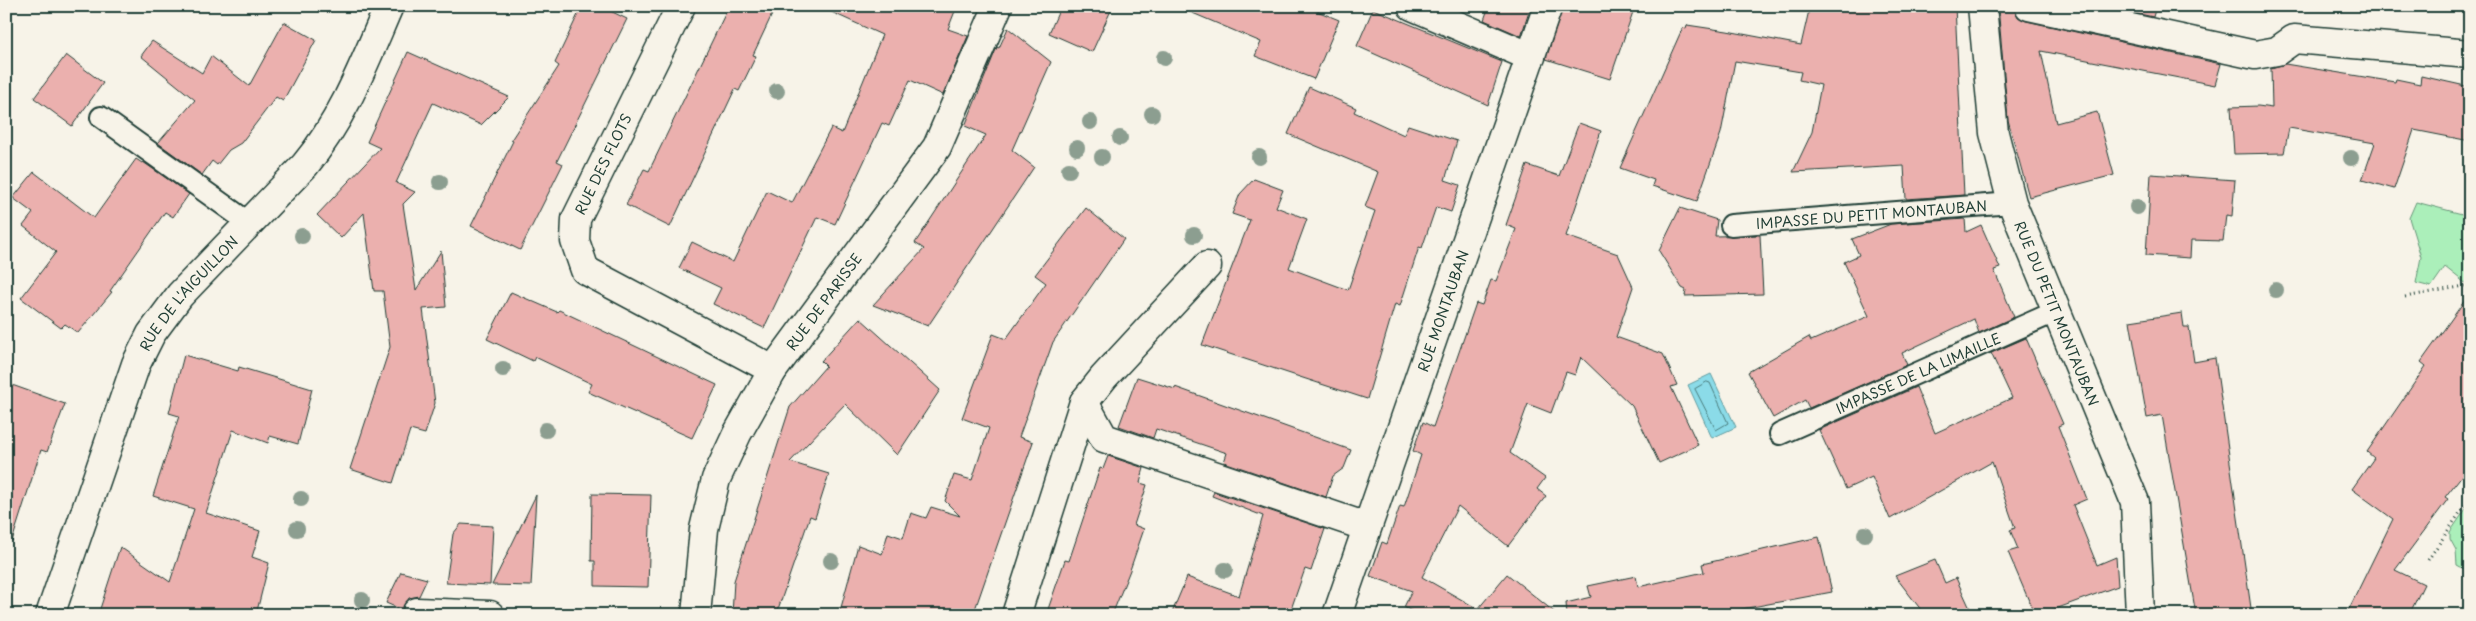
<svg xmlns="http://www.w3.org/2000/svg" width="2476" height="621" viewBox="0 0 2476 621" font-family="'Playpen Sans',sans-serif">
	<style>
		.green { fill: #abefba; stroke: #659677 }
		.water { fill: #8bdbe8; stroke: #609ca0 }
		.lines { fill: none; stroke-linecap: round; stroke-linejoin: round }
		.shore { stroke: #4a7c7c; stroke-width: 1 }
		.building { fill: #ebb0ae; stroke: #1f3d34 }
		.lane-casing { stroke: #1f3d34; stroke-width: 24 }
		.street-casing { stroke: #1f3d34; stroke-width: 31 }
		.secondary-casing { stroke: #1f3d34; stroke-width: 31 }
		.path { stroke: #1f3d34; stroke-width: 3; stroke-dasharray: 1 4; stroke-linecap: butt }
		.lane { stroke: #f7f3e8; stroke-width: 20 }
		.street { stroke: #f7f3e8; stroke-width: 28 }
		.secondary { stroke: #f7f3e8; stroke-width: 28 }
		.tree { fill: #8c9e90 }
		.labels { text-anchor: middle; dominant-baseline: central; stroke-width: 4; stroke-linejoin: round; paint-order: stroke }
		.street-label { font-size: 14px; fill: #1f3d34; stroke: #f7f3e8 }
	</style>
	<rect width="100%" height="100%" fill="#f7f3e8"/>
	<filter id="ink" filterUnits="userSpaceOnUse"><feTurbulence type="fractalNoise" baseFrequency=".02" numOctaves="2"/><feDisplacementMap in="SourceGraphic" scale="10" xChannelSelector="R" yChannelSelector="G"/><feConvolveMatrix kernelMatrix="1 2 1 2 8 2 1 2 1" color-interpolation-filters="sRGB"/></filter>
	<g filter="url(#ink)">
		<!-- green -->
		<path class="green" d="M2416,202L2462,214L2470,222V277L2465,283L2445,267L2431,287L2416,283L2421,257L2409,218Z
			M2470,503V568L2468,571L2457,565L2456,550L2450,539V532Z"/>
		<!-- water -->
		<path class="water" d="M1711,374L1736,427L1712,438L1688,385Z"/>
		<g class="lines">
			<!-- shore -->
			<path class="shore" d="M1707,382L1710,383L1728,423L1716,430L1695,389Z"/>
		</g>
		<!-- building -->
		<path class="building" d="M582,6H600L627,19L557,161L563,164L520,250L471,226L513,141L511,140L559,66L555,63Z
			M729,6H776L753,55L756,56L739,91L735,89L670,227L626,205L644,169L649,171Z
			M818,6H957L948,29L968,36L943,95L910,80L889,126L882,123L835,224L817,217L764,328L713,304L721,288L679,268L692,242L733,262L767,191L792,203L831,128L842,133L882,35Z
			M1061,6H1113L1092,52L1049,33Z
			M1176,6H1305L1339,20L1314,79L1255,56L1261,42Z
			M1489,6H1531L1521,36L1484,20Z
			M1563,6H1635L1610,79L1546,59Z
			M1810,6H1955L1964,195L1906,199L1904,166L1793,172L1812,132L1821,85L1799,80L1801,72L1735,61L1721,133L1697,201L1652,186L1654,180L1620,168L1683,27L1686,28L1687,25L1727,31L1801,45Z
			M1998,6H2014L2018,17L2026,21L2221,64L2215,85L2041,51L2056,123L2097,112L2114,175L2029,197L2008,120Z
			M2104,6H2156L2153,17Z
			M1373,9L1502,62L1488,105L1357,46Z
			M284,22L316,40L283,101L276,97L241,143L229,150L217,165L212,161L202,175L158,143L195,100L141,56L152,41L202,73L211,56L249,86Z
			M1008,28L1051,62L1012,150L1034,167L928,326L873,305L924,249L915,243L986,135L965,126L997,47L999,48Z
			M408,52L509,97L481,125L433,103L396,183L415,192L403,204L416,290L441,251L446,307L423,309L435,403L425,434L410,430L393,483L350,469L390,347L383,291H374L364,213L341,238L317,215L380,148L367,142Z
			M66,55L103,83L72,126L34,98Z
			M2285,64L2395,82L2396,79L2420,84L2421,76L2470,87V141L2414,130L2394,189L2362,180L2375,143L2289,128L2284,153L2234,154L2231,107L2258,106L2272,108L2271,68Z
			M1309,87L1356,108L1354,112L1404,135L1408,125L1457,141L1445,180L1460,185L1451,212L1436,207L1422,248L1419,247L1400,306L1395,304L1367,399L1202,345L1250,220L1232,214L1240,194L1254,179L1283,190L1276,207L1307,219L1289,268L1348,290L1375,211L1365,207L1378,172L1288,134Z
			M1579,123L1601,131L1566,236L1618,254L1633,287L1616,337L1663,354L1677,385L1671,387L1698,445L1659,463L1632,406L1581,357L1575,375L1566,372L1551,413L1528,404L1510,453L1545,478L1537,489L1546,496L1508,546L1458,506L1422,577L1478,609L1507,574L1558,615H1419L1404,607L1412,591L1370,576L1382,542L1387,544L1400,506L1404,507L1421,455L1413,451L1423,422L1433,427L1476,303L1482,305L1491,280L1496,281L1516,229L1506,225L1527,165L1559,176Z
			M136,159L142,163L143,162L189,194L173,217L165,212L110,291L112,292L78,333L65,324L61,328L21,298L56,252L23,226L33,213L13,198L34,172L94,218Z
			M2151,174L2235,180L2232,216L2226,215L2223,241L2191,240L2190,258L2146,255Z
			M1086,208L1124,239L1053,342L1019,437L1033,442L973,615H839L858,545L882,554L888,533L903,538L911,513L926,518L931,507L960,516L945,501L954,475L972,480L989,428L962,418L993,334L1006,339L1046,283L1035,275Z
			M1680,208L1717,220L1715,236L1760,235L1763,294L1685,296L1686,290L1682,288L1659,251Z
			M1965,219L1966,232L1981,225L2000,268L1994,270L2014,317L1979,333L1974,319L1902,353L1907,365L1809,408L1805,400L1773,418L1748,372L1809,337L1811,341L1869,316L1844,262L1859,255L1852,239L1891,224Z
			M511,292L557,312L559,310L717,385L692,438L588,392L592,384L535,357L533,361L487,339Z
			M2470,293V465L2445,497L2448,499L2395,570L2424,584L2409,615H2346L2393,519L2352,489L2374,458L2367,452L2426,366L2421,362Z
			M2182,313L2184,327H2189L2194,362L2215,358L2252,615H2196L2162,415L2147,418L2130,321Z
			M860,318L940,390L897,455L845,404L790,462L829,474L815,518L810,516L776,615H732L734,581L790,407L826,366L821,361Z
			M2026,338L2063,424L2058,426L2087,499L2073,505L2097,565L2116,557L2118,586L2039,615H2035L2008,552L2018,549L2010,530L2015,528L1992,462L1890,519L1872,477L1846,489L1819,430L1916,387L1935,433L2012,398L1991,353Z
			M184,355L238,371L239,367L312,389L298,444L270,436L268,443L233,430L206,513L260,531L252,557L269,563L256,615H98L120,547L170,582L194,509L153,496L179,416L169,413Z
			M1137,377L1175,389V387L1351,450L1344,468L1333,476L1326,497L1224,462L1227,453L1156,429L1153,438L1119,426Z
			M12,385L65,404L47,452L41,450L12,541L6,540V401Z
			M1108,456L1144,468L1140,483L1147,485L1134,525L1144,529L1130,570L1112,615H1046L1065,560L1069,561L1100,468L1103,469Z
			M1214,492L1325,529L1311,571L1305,569L1289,615H1171L1187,577L1239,596L1263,516L1212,496Z
			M592,494L651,495L648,587L595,586V561H591Z
			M536,495L531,586L492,585Z
			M461,524L493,526L490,585L446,583L453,534Z
			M1819,537L1832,592L1710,615H1567L1566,603L1591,597L1588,586L1636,576L1638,587L1704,572L1702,564Z
			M1935,560L1945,583L1956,578L1973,615H1925L1895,576Z
			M401,572L427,579L419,596L409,598L402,610L386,603Z"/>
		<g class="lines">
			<!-- lane casing -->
			<g class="lane-casing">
				<g id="lane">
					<path d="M101,117L249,223"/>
					<path id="s1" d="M1731,225L2012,203"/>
					<path id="s2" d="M1780,434L2057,311"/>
				</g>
			</g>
			<!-- street casing -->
			<g class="street-casing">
				<g id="street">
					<path d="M681,6L576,219L575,241L585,270L773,370"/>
					<path d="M1412,6L1531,57"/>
					<path id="s3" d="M1982,6L1994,133L2012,203L2135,502L2140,615"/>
					<path d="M2029,6L2255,55L2277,51L2294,39L2470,54"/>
					<path d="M1084,402L1104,438L1367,527"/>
					<path d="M417,612L490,615"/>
					<path id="s4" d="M696,615L704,529L716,479L737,434L773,370L937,147L998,6"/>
					<path d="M1016,615L1084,402L1104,377L1207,266"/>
					<path id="s5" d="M1337,615L1548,6"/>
				</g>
			</g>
			<!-- secondary casing -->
			<g class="secondary-casing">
				<g id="secondary">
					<path id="s6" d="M50,615L136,364L151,334L180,295L305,165C344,118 365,61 389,6"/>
				</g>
			</g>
			<!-- path -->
			<path class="path" d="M2405,297L2470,285
				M2428,560L2470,498"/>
			<!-- lane -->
			<use href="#lane" class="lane"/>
			<!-- street -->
			<use href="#street" class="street"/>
			<!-- secondary -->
			<use href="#secondary" class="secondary"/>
		</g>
		<!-- trees -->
		<g class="tree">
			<circle cx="1164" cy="58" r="8"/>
			<circle cx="777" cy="91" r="8"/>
			<circle cx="1152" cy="114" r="8"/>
			<circle cx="1090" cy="122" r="8"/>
			<circle cx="1120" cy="138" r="8"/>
			<circle cx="1077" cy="148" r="8"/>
			<circle cx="1102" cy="157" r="8"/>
			<circle cx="1259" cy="157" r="8"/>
			<circle cx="2351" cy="158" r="8"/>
			<circle cx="1069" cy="170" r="8"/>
			<circle cx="440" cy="182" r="8"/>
			<circle cx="2137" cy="207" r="8"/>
			<circle cx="1194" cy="235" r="8"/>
			<circle cx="302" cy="236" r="8"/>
			<circle cx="2276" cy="290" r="8"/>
			<circle cx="503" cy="369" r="8"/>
			<circle cx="546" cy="430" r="8"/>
			<circle cx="301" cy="499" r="8"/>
			<circle cx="297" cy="529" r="8"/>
			<circle cx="1865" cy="534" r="8"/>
			<circle cx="831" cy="561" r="8"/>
			<circle cx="1225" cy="570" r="8"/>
			<circle cx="362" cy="600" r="8"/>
		</g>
	</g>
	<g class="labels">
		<!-- street labels -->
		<g class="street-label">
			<text transform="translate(603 164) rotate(-64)">RUE DES FLOTS</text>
			<text stroke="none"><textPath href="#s1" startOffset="141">IMPASSE DU PETIT MONTAUBAN</textPath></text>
			<text stroke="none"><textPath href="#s6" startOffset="354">RUE DE L'AIGUILLON</textPath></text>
			<text stroke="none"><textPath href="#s4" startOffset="346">RUE DE PARISSE</textPath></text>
			<text stroke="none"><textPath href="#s5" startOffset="322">RUE MONTAUBAN</textPath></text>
			<text stroke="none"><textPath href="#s3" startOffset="319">RUE DU PETIT MONTAUBAN</textPath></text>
			<text stroke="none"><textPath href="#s2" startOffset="151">IMPASSE DE LA LIMAILLE</textPath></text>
		</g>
	</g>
	<!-- margin -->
	<rect width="2476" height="621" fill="none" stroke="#f7f3e8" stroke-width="25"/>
	<rect x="12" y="12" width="2451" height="596" fill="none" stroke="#1f3d34" stroke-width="2" filter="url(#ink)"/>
</svg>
